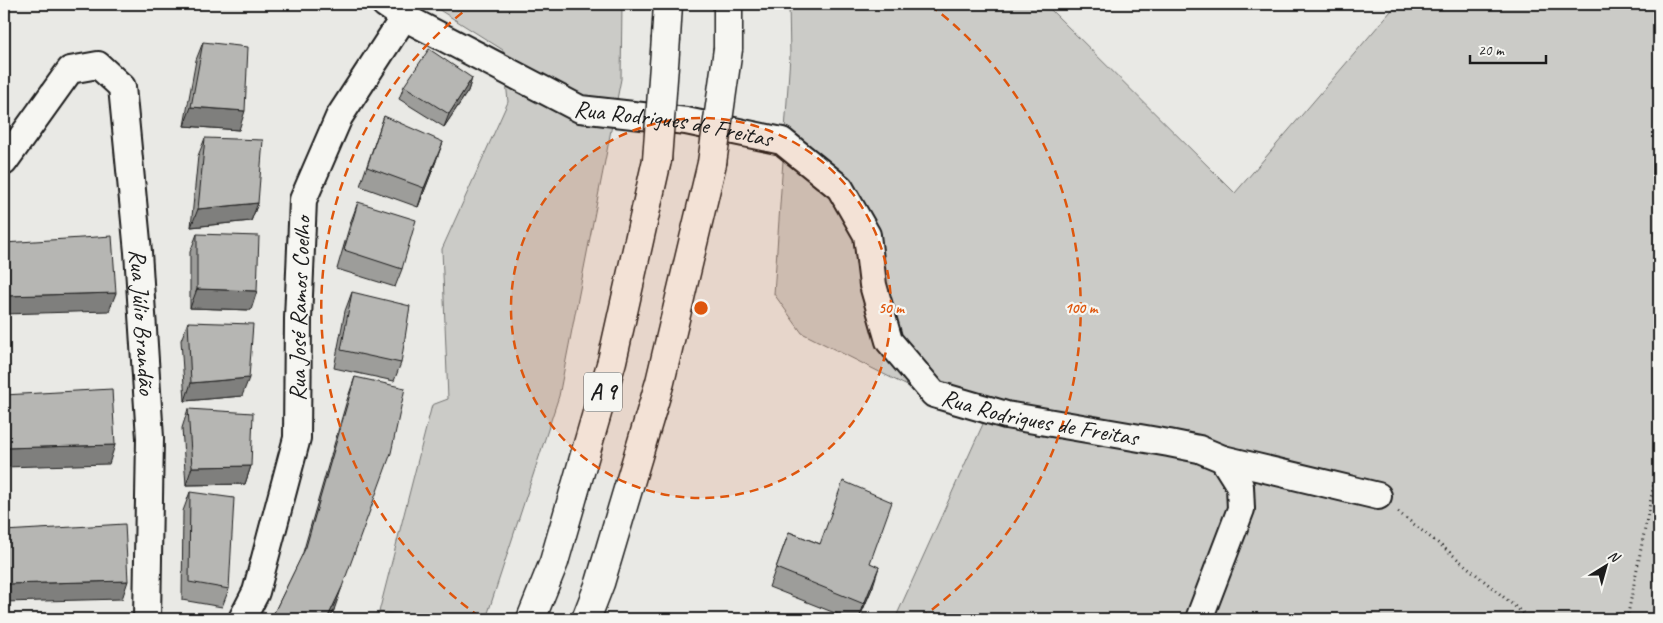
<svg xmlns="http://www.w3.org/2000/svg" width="1663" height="623" viewBox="0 0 1663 623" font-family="Caveat,sans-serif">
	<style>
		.green { fill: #cbcbc7; stroke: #747472 }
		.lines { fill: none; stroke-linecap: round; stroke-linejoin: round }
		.minor-casing { stroke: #1c1c1c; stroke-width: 30 }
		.motorway-casing { stroke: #1c1c1c; stroke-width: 31 }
		.path { stroke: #1c1c1c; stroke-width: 3; stroke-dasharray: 1 4; stroke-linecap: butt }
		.minor { stroke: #f6f6f2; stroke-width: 26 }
		.motorway { stroke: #f6f6f2; stroke-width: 28 }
		.motorway-bridge-casing { stroke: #1c1c1c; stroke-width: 31; stroke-linecap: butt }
		.motorway-bridge { stroke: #f6f6f2; stroke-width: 28 }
		.wall { fill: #9d9d9a; stroke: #1c1c1c }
		.shaded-wall { fill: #7f7f7d; stroke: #1c1c1c }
		.building { fill: #b6b6b3; stroke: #1c1c1c }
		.ring { fill: none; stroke: #de560d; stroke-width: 2.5; stroke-dasharray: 9 6 }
		.labels { text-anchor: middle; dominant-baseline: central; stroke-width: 4.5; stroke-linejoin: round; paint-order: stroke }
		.shield { fill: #f6f6f2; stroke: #5d5d5c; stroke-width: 1 }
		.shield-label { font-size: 22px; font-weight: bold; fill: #1c1c1c }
		.street-label { font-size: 24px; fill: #1c1c1c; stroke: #f6f6f2 }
		.centre { fill: #de560d; stroke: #f6f6f2; stroke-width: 2.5 }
		.ring-label { font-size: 15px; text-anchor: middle; font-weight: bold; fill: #de560d; stroke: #f6f6f2; stroke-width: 4.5; stroke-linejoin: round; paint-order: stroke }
	</style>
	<rect width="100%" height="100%" fill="#e9e9e5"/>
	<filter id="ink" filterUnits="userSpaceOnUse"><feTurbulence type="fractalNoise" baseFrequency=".02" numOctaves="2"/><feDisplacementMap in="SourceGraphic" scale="10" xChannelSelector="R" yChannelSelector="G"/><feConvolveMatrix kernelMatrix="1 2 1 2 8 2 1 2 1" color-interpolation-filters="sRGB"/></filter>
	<g filter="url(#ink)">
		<!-- green -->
		<path class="green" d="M430,4H622L621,79L559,396L486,619H399L400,615L379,612L432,405L448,399L442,249L508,102L503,50Z
			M789,4H1045L1235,193L1397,4H1659V619H895L983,424L802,333L774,294L790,56Z"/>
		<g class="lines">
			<!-- minor casing -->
			<g class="minor-casing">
				<g id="minor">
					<path id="s1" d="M385,4L404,17L580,109L686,121L782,141L840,188L867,235L873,285L889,341L934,394L1006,415L1169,443L1199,449L1223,459L1240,486L1241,509L1199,619"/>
					<path id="s2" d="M4,162L70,70L98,65L122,87L138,252L150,438L147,619"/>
					<path d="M1223,459L1378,496"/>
					<path id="s3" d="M242,619L256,592L297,438L298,319L303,200L339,117L404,17"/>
				</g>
			</g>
			<!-- motorway casing -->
			<g class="motorway-casing">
				<path id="motorway" d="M666,38L668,4
					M728,49V4
					M531,619L554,562L612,361L657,160
					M586,619L600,583L660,382L712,163"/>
			</g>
			<!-- path -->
			<path class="path" d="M1398,512L1448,551L1530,619
				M1627,619L1659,458"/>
			<!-- minor -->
			<use href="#minor" class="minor"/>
			<!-- motorway -->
			<use href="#motorway" class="motorway"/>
			<!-- motorway-bridge casing -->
			<g class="motorway-bridge-casing">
				<path id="motorway-bridge" d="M657,160L666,38
					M712,163L728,49"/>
			</g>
			<!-- motorway-bridge -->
			<use href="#motorway-bridge" class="motorway-bridge"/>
		</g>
		<!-- wall -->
		<path class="wall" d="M203,42L239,130L184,126L196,60Z
			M472,78L468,91L444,127L399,99L404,86Z
			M384,116L436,161L418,207L360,186Z
			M205,138L258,203L251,221L191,227L198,156Z
			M358,202L402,269L395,287L337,269L351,221Z
			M197,234L251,310L190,308V252Z
			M352,292L401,363L394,381L334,368L345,311Z
			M188,322L242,396L185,401L181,340Z
			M355,377L334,610L330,619H271L302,556L347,400Z
			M188,409L251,466L245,484L186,485L182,428Z
			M190,492L229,589L222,607L182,600L183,511Z
			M789,532L870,563L873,586L859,619H850L769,587Z"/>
		<!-- shaded-wall -->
		<path class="shaded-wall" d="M472,78L468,91L444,127L449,114Z
			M191,107L245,111L239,130L184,126Z
			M443,142L436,161L418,207L424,188Z
			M258,203L251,221L191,227L198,209Z
			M197,289L257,291L251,310L190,308Z
			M116,293L109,311L4,314V296Z
			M249,378L242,396L185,401L191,383Z
			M115,445L109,464L4,467V448Z
			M251,466L245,484L186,485L192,467Z
			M879,567L873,586L859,619L864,604Z
			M128,581L122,599L4,602V584Z
			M342,587L334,610L330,619H327Z"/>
		<!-- building -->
		<path class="building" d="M203,42L248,47L245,111L191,107Z
			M429,49L472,78L449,114L404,86Z
			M384,116L443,142L424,188L367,167Z
			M205,138L263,140L258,203L198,209Z
			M358,202L416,220L402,269L344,250Z
			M197,234L259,236L257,291L197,289Z
			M112,236L116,293L4,296V243Z
			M352,292L410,306L401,363L341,350Z
			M188,322L253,324L249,378L191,383Z
			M355,377L405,388L391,453L342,587L327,619H271L306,547Z
			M112,389L115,445L4,448V395Z
			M188,409L253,413L251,466L192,467Z
			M843,481L892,502L870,563L879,567L864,604L776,568L789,532L820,544Z
			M190,492L234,498L229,589L189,582Z
			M125,524L128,581L4,584V531Z"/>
	</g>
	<!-- distance rings -->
	<circle cx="701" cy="308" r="190" fill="#de560d" fill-opacity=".12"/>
	<g class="ring">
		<circle cx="701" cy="308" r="190"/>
		<path d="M480 617A380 380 0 0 1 472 5M930 5A380 380 0 0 1 922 617"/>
	</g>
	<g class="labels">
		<!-- shield labels -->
		<rect class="shield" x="584" y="372.5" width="38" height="39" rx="4"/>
		<g class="shield-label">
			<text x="603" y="392">A 9</text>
		</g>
		<!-- street labels -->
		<g class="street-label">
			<text stroke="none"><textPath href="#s1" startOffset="316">Rua Rodrigues de Freitas</textPath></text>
			<text stroke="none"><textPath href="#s3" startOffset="319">Rua José Ramos Coelho</textPath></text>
			<text stroke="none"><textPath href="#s2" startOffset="410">Rua Júlio Brandão</textPath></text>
			<text stroke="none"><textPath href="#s1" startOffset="842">Rua Rodrigues de Freitas</textPath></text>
		</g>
	</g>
	<circle cx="701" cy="308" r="8" class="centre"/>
	<g class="ring-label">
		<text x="891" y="313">50 m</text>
		<text x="1081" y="313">100 m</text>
	</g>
	<!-- margin -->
	<rect width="1663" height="623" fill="none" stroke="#f6f6f2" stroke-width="20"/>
	<rect x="10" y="10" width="1643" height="603" fill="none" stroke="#1c1c1c" stroke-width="2" filter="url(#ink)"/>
	<!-- north arrow -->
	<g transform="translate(1606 566) rotate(37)" stroke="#f6f6f2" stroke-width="4" paint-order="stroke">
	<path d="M0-4L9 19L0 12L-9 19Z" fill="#1c1c1c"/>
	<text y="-8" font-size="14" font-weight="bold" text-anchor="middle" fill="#1c1c1c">N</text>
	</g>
	<!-- scale -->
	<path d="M1470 55v8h76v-8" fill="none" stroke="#1c1c1c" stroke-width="2.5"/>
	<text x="1478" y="55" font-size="15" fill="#1c1c1c" stroke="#f6f6f2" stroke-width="4" paint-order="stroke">20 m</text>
</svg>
